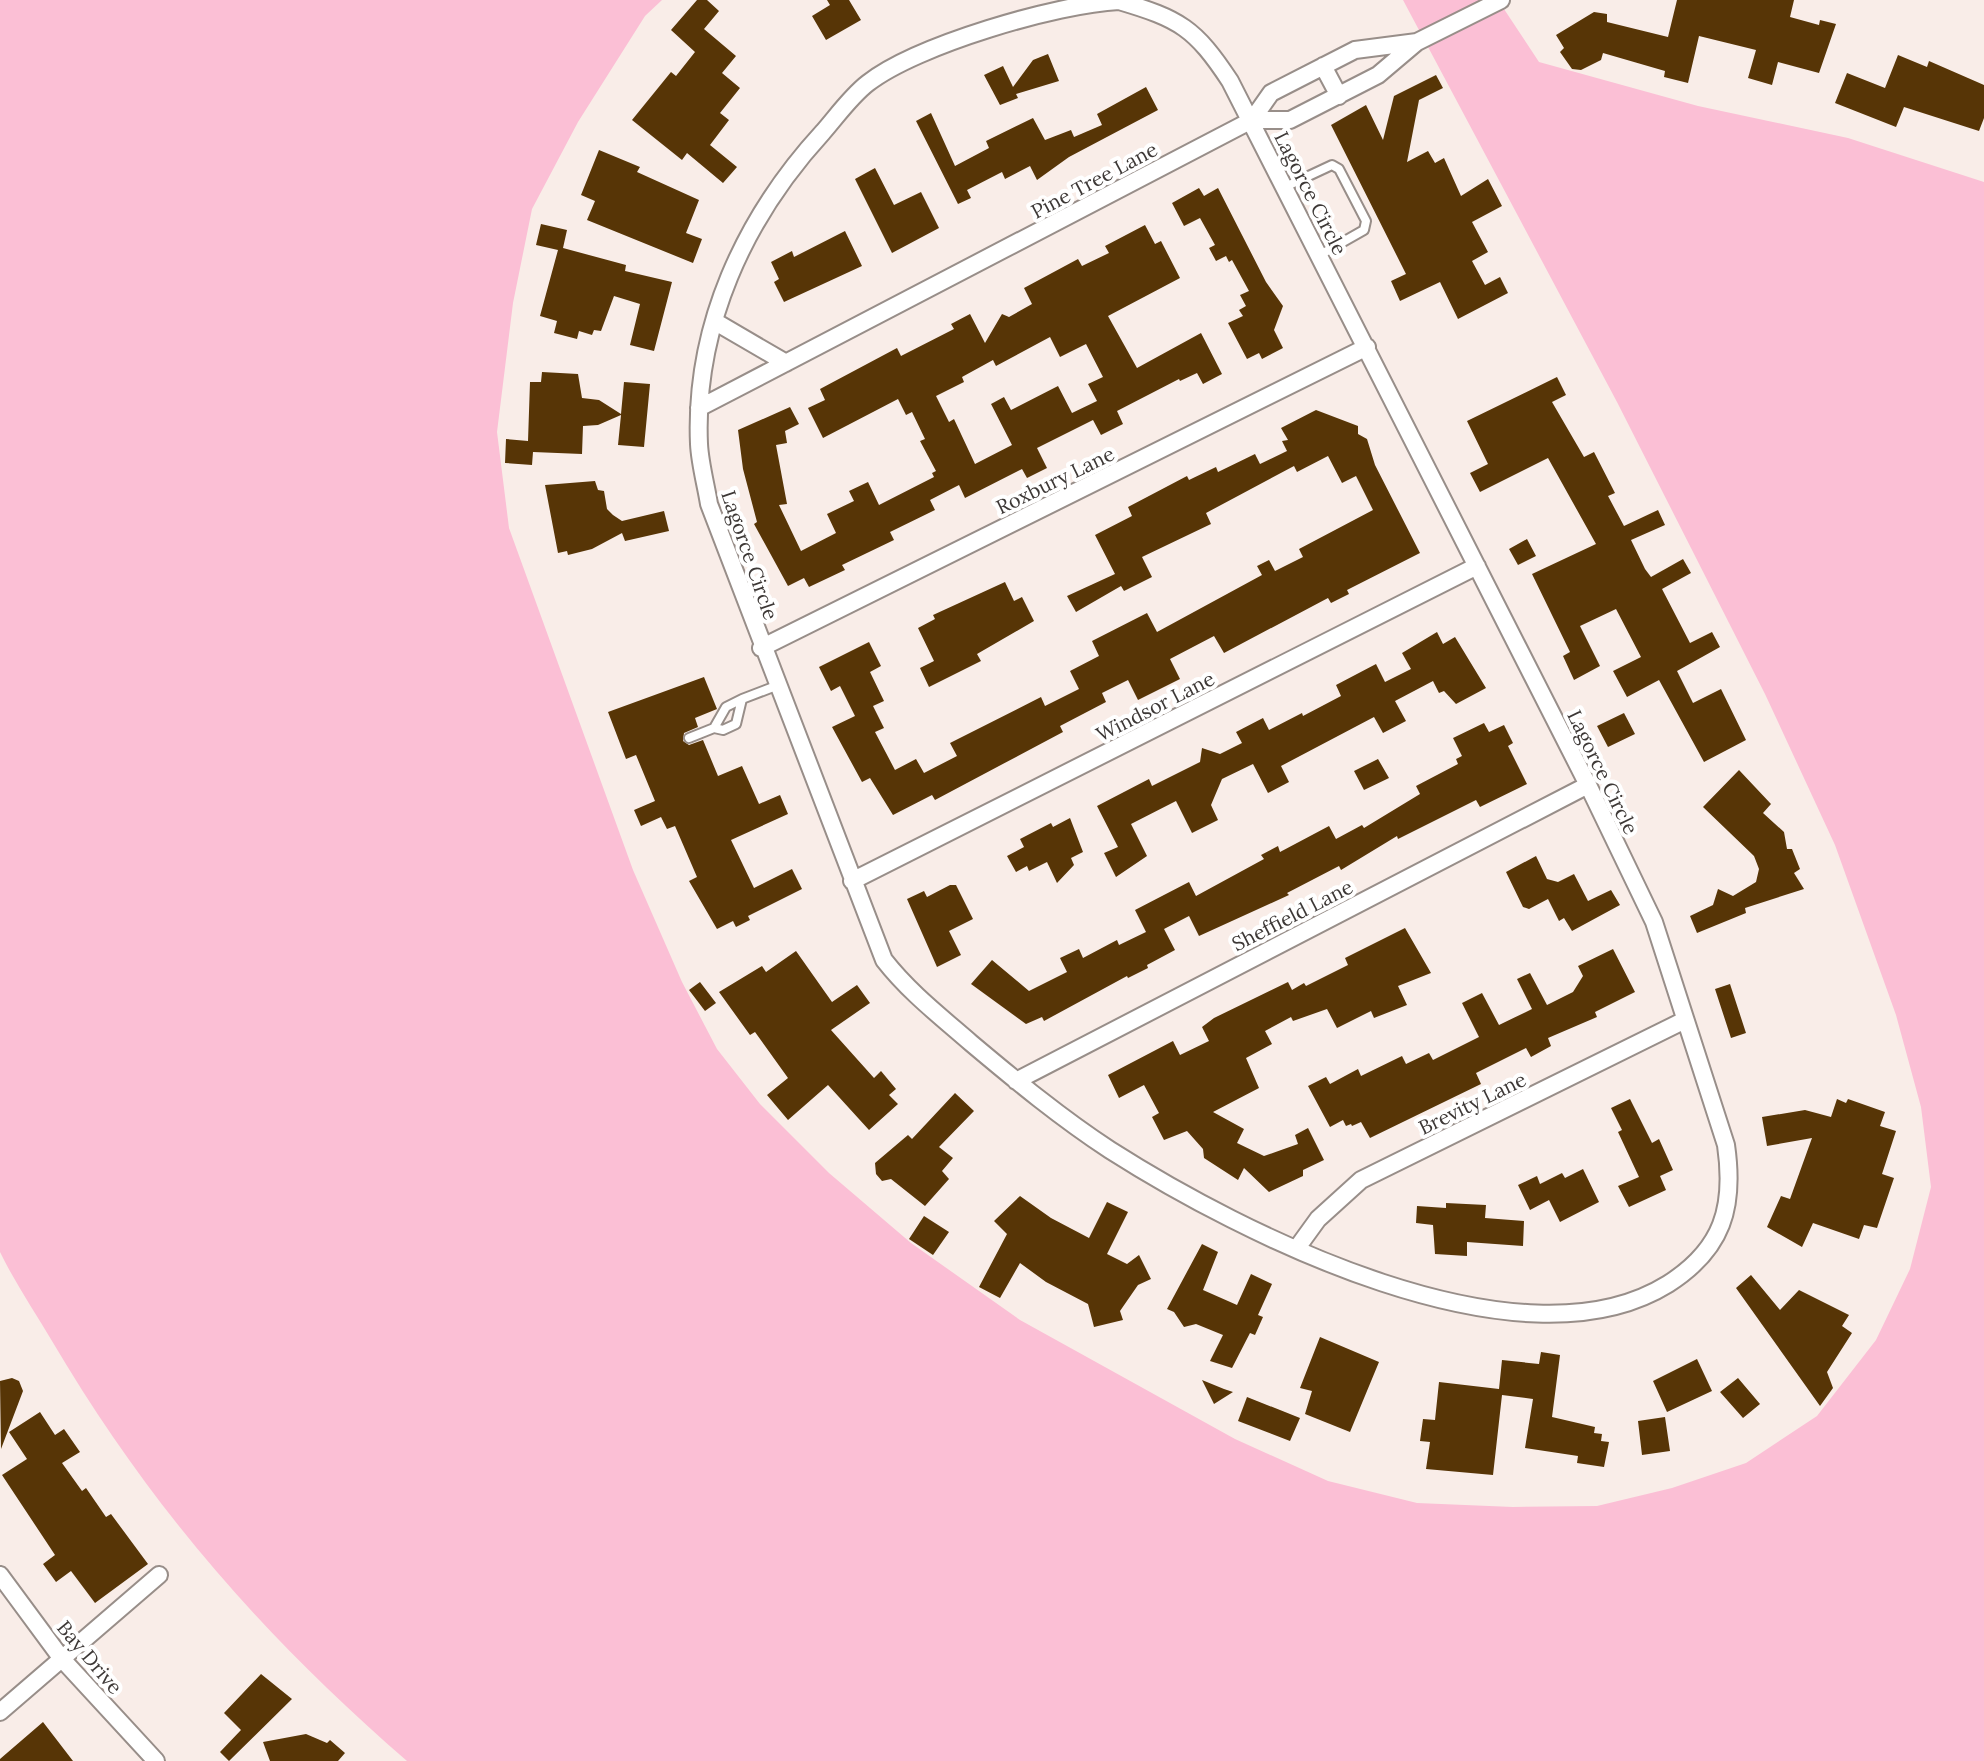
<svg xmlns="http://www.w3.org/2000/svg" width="1984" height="1761" viewBox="0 0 1984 1761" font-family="Lora,serif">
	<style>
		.water { fill: #fbbfd5 }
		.building { fill: #573506; fill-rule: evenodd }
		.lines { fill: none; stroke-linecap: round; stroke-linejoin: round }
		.service-casing { stroke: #988e89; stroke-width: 12 }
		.minor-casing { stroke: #988e89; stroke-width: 20 }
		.service { stroke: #fff; stroke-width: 8 }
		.minor { stroke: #fff; stroke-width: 16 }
		.labels { text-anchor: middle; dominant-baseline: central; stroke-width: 8; stroke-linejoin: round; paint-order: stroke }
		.street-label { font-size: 20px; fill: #3d3836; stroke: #fff }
	</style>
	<rect width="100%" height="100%" fill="#f9ede8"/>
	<!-- water -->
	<path class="water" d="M0,0H662L645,16L578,122L532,209L513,303L497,432L509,528L633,870L682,982L717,1049L760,1104L829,1173L911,1243L1020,1320L1235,1439L1328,1481L1417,1503L1513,1507L1597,1506L1672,1488L1746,1463L1817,1416L1876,1340L1910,1269L1931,1187L1921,1107L1896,1015L1835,845L1765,694L1617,402L1403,0H1498L1539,62L1698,106L1848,138L1984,182V1761H407C262,1635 150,1507 52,1341C35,1312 15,1283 0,1252Z"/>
	<!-- building -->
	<path class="building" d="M697,0H707L719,11L704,29L736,56L722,73L740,88L720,113L729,120L710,145L737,167L723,183L687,153L682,160L632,120L671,72L676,76L695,52L671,30Z
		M827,0H849L861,20L826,40L812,16L830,5Z
		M1677,0H1794L1790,17L1819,25L1820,20L1836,24L1819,73L1778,62L1772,85L1748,78L1756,50L1699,36L1688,83L1664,77L1665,71L1603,53L1601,60L1581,70L1572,69L1560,52L1564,48L1556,35L1594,12L1607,14V22L1668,37Z
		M1048,54L1059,81L1016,94L1018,98L1000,105L984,75L1003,66L1013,87L1033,60Z
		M1898,55L1927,67L1929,61L1984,85V118L1979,131L1904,107L1896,127L1835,103L1847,73L1885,88Z
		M1436,75L1443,88L1419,100L1407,162L1428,151L1435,163L1444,158L1461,196L1488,179L1502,206L1472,222L1488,252L1472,261L1485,285L1500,277L1508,293L1458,319L1440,282L1400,301L1391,281L1406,274L1331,125L1366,105L1383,140L1394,96Z
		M1146,87L1158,110L1069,157L1037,180L1030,166L1005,179L1002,172L967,190L971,198L958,204L916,121L931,113L955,166L989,148L986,141L1033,118L1045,140L1071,130L1074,137L1102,125L1097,114Z
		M599,150L640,167L637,172L699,200L686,233L702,239L693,263L587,220L595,201L581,195Z
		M875,168L894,205L921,192L939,228L892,253L855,179Z
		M1199,188L1204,196L1218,188L1266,282L1283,306L1274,330L1283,348L1262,359L1259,353L1247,359L1228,323L1243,316L1239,310L1246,306L1240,295L1249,291L1232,260L1229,262L1226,256L1216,261L1209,248L1215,245L1200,218L1184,226L1172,203Z
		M541,224L567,230L563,248L626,265L625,271L672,282L654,351L630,345L640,304L614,296L601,331L594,330L592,335L579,331L577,339L554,333L557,321L540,316L558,250L536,245Z
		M1145,225L1155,244L1161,241L1180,278L1108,316L1137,368L1201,333L1222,374L1203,384L1197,373L1180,381L1179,379L1117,411L1123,424L1101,435L1093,420L1037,448L1047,468L1027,478L1022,469L965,498L959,485L930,500L935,510L890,532L894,540L842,565L845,570L809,587L804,578L788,586L754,524L757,522L743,469L738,430L790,407L799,424L785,431L787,443L776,445L787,504L779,505L801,551L836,533L827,514L854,501L849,491L868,482L879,505L934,477L932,473L936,471L920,441L925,439L912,412L906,415L898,399L823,438L808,408L825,400L820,389L897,348L901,356L954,329L951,324L970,314L985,343L1002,314L1009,317L1032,304L1024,288L1078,259L1082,266L1109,253L1105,246ZM1050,337L1060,357L1086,344L1103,377L1088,384L1097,401L1072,413L1058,386L1011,410L1004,397L991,404L1012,445L975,464L954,419L949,422L936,396L964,382L962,377L993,360L996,366Z
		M845,231L862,266L784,302L774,282L779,279L771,262L792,251L794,257Z
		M542,372L578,374L582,398L599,400L621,414L624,382L650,384L644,447L618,445L621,415L598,425L583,426L582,454L533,452L532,465L505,463L506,439L528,441L530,382H541Z
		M1557,377L1566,395L1552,402L1584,457L1594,452L1615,493L1608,496L1624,526L1658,510L1665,525L1631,540L1645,569L1651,577L1683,559L1691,573L1662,589L1690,643L1712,632L1720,647L1677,671L1693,703L1721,689L1746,740L1704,762L1659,680L1627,697L1613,671L1641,657L1616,609L1580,626L1600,666L1574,680L1563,656L1570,652L1532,574L1596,544L1548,458L1480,492L1470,473L1488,464L1467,421Z
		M1316,410L1358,426V434L1367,439L1375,465L1420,553L1347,590L1349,594L1331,603L1328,598L1224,653L1214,636L1170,659L1180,679L1138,700L1128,680L1102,693L1106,702L1060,726L1063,732L935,800L932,795L893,815L870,778L862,782L832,727L855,716L840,686L831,691L819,667L869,642L881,666L870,672L884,701L873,706L884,728L875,732L895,770L916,759L924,773L957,756L950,743L1041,697L1045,706L1079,689L1070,671L1099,656L1092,641L1147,613L1157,632L1262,575L1257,566L1269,560L1275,571L1303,557L1299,549L1373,510L1356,476L1342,483L1328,456L1297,472L1294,466L1206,513L1211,524L1142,557L1152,577L1124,591L1121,586L1076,612L1067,596L1115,574L1095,535L1132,516L1128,507L1187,476L1189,480L1216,467L1218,472L1255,454L1260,464L1287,451L1282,441L1288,440L1281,428Z
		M595,481L598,490L604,491L607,509L613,515L622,521L664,511L669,531L625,541L622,533L592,549L568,555L567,551L558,553L545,485Z
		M1527,539L1536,556L1518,565L1509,549Z
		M1005,582L1014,601L1022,597L1034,621L977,654L981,661L929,687L920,668L934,661L918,628L935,619L933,615Z
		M1437,632L1443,644L1455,637L1486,688L1456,704L1444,691L1439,693L1433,681L1395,701L1406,721L1383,733L1374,717L1281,766L1289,782L1268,793L1253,764L1222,779L1211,805L1218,820L1192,833L1176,801L1131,824L1147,856L1116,877L1104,853L1118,847L1097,806L1149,779L1152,786L1200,762L1202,748L1220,754L1242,743L1236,732L1263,718L1269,730L1302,713L1303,716L1341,696L1336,685L1376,664L1385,682L1411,669L1402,653Z
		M704,677L717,709L695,718L698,727L684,733L683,741L689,745L703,740L718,776L742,766L759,804L780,795L788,814L731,840L754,888L792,869L802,889L748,916L750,920L736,927L733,921L717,929L689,881L697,877L675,826L667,829L661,817L641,826L634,810L655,801L636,755L626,759L608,712Z
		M1624,713L1635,734L1608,747L1597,726Z
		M1484,723L1489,732L1504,725L1513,743L1508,746L1527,784L1480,807L1476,800L1398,839L1397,836L1341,870L1339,866L1287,893L1289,895L1199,936L1189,916L1164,929L1175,950L1147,965L1148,968L1128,978L1127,976L1044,1021L1042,1017L1026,1024L971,984L992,960L1029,991L1067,972L1060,958L1079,949L1083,958L1117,940L1119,945L1146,932L1135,910L1189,882L1196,896L1264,859L1261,855L1278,846L1280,852L1329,826L1336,839L1362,825L1364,828L1420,794L1416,786L1458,764L1456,759L1462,756L1453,738Z
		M1378,759L1389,778L1364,790L1354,771Z
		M1739,770L1771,804L1763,813L1784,832L1787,849H1792L1800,869L1794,873L1804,889L1745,908L1746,913L1697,933L1690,916L1713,905L1718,889L1733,896L1756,882L1759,869L1754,856L1703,807Z
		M1070,818L1083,852L1071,858L1074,865L1057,883L1047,862L1029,871L1027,866L1016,872L1007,856L1024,847L1020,839L1051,823L1053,827Z
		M1536,856L1547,879L1558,882L1574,874L1588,901L1611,890L1620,905L1572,931L1564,918L1559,921L1548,899L1529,909L1523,907L1506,872Z
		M950,885H956L973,919L949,931L961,955L937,967L907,899L924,891L927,897Z
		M1405,928L1431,973L1398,986L1407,1005L1374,1018L1371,1011L1337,1028L1327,1009L1293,1021L1291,1017L1265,1031L1272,1044L1246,1058L1259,1088L1213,1112L1244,1129L1237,1143L1264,1156L1298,1144L1295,1135L1308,1128L1324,1160L1303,1170V1176L1269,1192L1244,1168L1238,1180L1204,1158L1203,1149L1187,1131L1164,1140L1152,1117L1159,1113L1144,1085L1119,1098L1108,1075L1173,1041L1180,1055L1209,1041L1202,1027L1214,1018L1288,982L1292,990L1304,983L1306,986L1348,965L1345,958Z
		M1613,949L1635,992L1595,1012L1597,1017L1548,1038L1551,1046L1531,1057L1526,1048L1476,1073L1481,1084L1370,1138L1361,1122L1352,1126L1351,1124L1346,1126L1343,1120L1330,1127L1308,1086L1326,1077L1330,1084L1358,1069L1361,1076L1402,1056L1406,1064L1429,1053L1433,1060L1479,1037L1462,1003L1482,993L1499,1025L1532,1009L1517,979L1530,973L1547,1005L1573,992L1583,976L1578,966Z
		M796,951L832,1002L857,985L870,1003L831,1030L874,1078L881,1071L896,1089L889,1095L898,1104L869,1130L828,1085L788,1120L767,1095L788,1078L755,1032L750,1035L719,992L762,966L766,972Z
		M700,982L716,1003L705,1011L689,990Z
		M1730,984L1746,1033L1731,1038L1715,989Z
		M955,1093L974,1111L939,1147L953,1158L942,1171L949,1179L925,1206L891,1179L882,1181L876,1174L875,1163L908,1135L912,1139Z
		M1630,1099L1652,1143L1659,1139L1673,1170L1660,1176L1666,1190L1629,1207L1618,1186L1639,1177L1618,1132L1622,1130L1611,1108Z
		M1837,1099L1846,1103L1848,1099L1885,1112L1880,1126L1896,1131L1882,1174L1894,1178L1877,1228L1864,1225L1859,1239L1813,1223L1802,1247L1767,1227L1781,1196L1790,1199L1812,1138L1767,1146L1762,1117L1805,1110L1831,1117Z
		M1583,1169L1599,1202L1560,1222L1549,1200L1530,1210L1518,1185L1537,1176L1540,1184L1562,1173L1565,1178Z
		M1020,1196L1051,1218L1089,1238L1107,1202L1128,1212L1107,1254L1127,1264L1139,1255L1151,1279L1138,1285L1120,1311L1123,1320L1094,1327L1088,1304L1046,1282L1020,1263L1000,1298L979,1287L1007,1234L994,1221Z
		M1446,1203L1486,1205L1485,1218L1524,1221L1523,1246L1467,1242V1256L1435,1254L1433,1225L1416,1223L1417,1206L1446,1208Z
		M924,1216L949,1232L933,1255L909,1239Z
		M1202,1244L1218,1252L1203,1290L1237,1305L1251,1274L1272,1284L1258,1315L1263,1317L1255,1335L1250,1333L1232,1368L1210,1361L1223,1335L1196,1324L1184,1327L1174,1312L1167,1309Z
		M1751,1275L1780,1310L1799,1290L1849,1315L1842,1326L1852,1333L1827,1372L1833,1388L1820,1406L1736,1288Z
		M1320,1337L1379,1362L1350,1432L1305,1414L1312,1391L1300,1388Z
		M1541,1352L1560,1355L1552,1417L1595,1427L1594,1433L1602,1434L1601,1441L1609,1442L1604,1467L1577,1463L1578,1456L1525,1448L1533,1399L1502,1395L1493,1475L1426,1469L1430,1442L1420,1441L1423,1419L1435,1420L1439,1382L1499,1389L1502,1360L1539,1364Z
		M1697,1359L1712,1391L1667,1412L1653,1381Z
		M12,1378L19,1381L23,1391L1,1449L0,1381Z
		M1738,1378L1760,1404L1743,1418L1720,1392Z
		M1202,1380L1224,1389L1233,1392L1214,1404Z
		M1247,1397L1300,1418L1290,1441L1238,1421Z
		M40,1412L55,1435L64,1429L80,1452L62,1463L82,1491L86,1488L106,1517L111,1514L148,1564L95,1603L71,1571L56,1582L43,1564L55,1555L2,1475L27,1459L9,1432Z
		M1665,1417L1670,1451L1642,1455L1638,1421Z
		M261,1674L292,1699L229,1761L220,1752L241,1730L224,1713Z
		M43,1722L73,1761H0V1759Z
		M306,1734L327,1743L330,1740L345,1753L338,1761H270L263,1742Z"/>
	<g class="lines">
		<!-- service casing -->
		<g class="service-casing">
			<path id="service" d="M1285,187L1332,165L1339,169L1366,221L1364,230L1320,255
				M742,699L726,707L714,728L723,730L736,724L742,699L776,686
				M689,738L714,728"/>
		</g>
		<!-- minor casing -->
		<g class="minor-casing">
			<path id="minor" d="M1119,1C1180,19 1195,28 1230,81L1588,785L1654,922L1726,1145C1735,1207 1723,1249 1668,1284C1520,1376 1240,1233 1110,1150C1061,1118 1015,1080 971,1043C940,1016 909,992 884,960L709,504C706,485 700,464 699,444C694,327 744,218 823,132C837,116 851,96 868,83C917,45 1057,4 1119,1Z
				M1323,66L1339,96
				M1252,120H1290L1378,75L1417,42L1501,0
				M714,321L786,363
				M699,408L1252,120L1271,93L1355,50L1417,42
				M761,648L1367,347
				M852,881L1477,566
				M1016,1081L1588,785
				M1297,1248L1318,1219L1361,1180L1685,1020
				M0,1575L62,1659L156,1761
				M0,1712L159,1575"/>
		</g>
		<!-- service -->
		<use href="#service" class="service"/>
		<!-- minor -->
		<use href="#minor" class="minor"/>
	</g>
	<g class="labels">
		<!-- street labels -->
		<g class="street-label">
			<text transform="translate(1094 180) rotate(-28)">Pine Tree Lane</text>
			<text transform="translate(1311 193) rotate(63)">Lagorce Circle</text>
			<text transform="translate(1055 480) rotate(-26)">Roxbury Lane</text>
			<text transform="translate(750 555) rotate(71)">Lagorce Circle</text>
			<text transform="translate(1155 706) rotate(-27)">Windsor Lane</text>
			<text transform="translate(1603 772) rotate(64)">Lagorce Circle</text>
			<text transform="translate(1292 915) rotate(-27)">Sheffield Lane</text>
			<text transform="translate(1472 1103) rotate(-26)">Brevity Lane</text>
			<text transform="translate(90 1657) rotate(50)">Bay Drive</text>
		</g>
	</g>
</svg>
